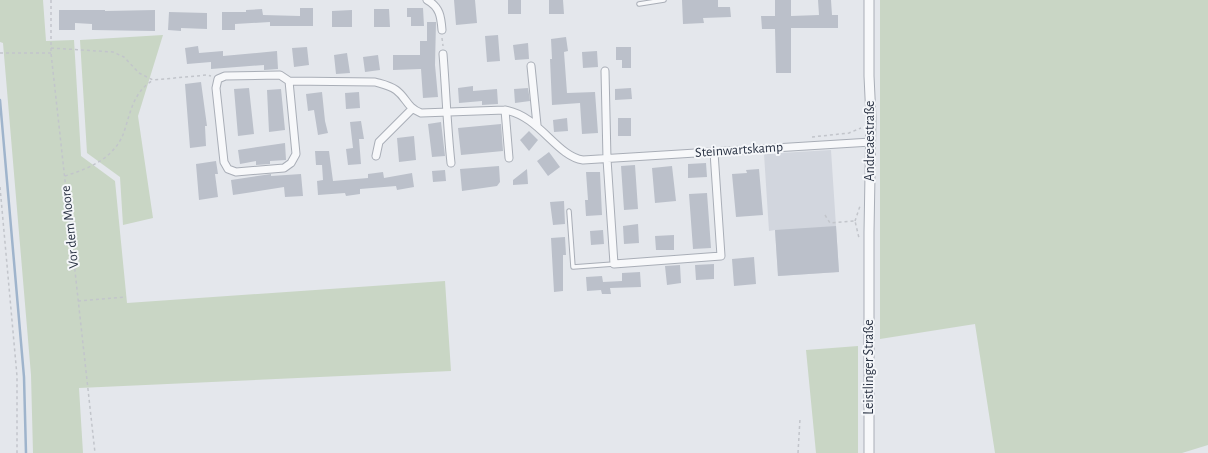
<svg xmlns="http://www.w3.org/2000/svg" width="1208" height="453" viewBox="0 0 1208 453" font-family="'Alegreya Sans',sans-serif">
	<style>
		.built { fill: #d2d6de }
		.green { fill: #c9d6c5 }
		.lines { fill: none; stroke-linecap: round; stroke-linejoin: round }
		.stream { stroke: #9fb4cc; stroke-width: 2.5 }
		.building { fill: #bbc0ca }
		.service-casing { stroke: #a9aeb7; stroke-width: 5.5 }
		.minor-casing { stroke: #a9aeb7; stroke-width: 9 }
		.tertiary-casing { stroke: #a9aeb7; stroke-width: 11 }
		.path { stroke: #c2c5cb; stroke-width: 1.5; stroke-dasharray: 3 3; stroke-linecap: butt }
		.service { stroke: #f7f8fa; stroke-width: 3.5 }
		.minor { stroke: #f7f8fa; stroke-width: 7 }
		.tertiary { stroke: #f7f8fa; stroke-width: 9 }
		.labels { text-anchor: middle; dominant-baseline: central; stroke-width: 4; stroke-linejoin: round; paint-order: stroke }
		.street-label { font-size: 14px; fill: #2b3445; stroke: #f4f6f9 }
	</style>
	<rect width="100%" height="100%" fill="#e4e7ec"/>
	<!-- built -->
	<path class="built" d="M831,150L839,272L778,276L775,230L769,231L764,154Z"/>
	<!-- green -->
	<path class="green" d="M0,0H43L46,41L74,40L81,156L115,181L127,303L445,281L451,371L79,388L83,453H33L31,375L3,43L0,42Z
		M880,0H1208V445L1182,453H995L975,324L880,339Z
		M163,35L138,116L153,218L123,225L120,177L87,153L80,40Z
		M858,346V453H816L806,350Z"/>
	<g class="lines">
		<!-- stream -->
		<path class="stream" d="M0,100L24,377L26,453"/>
	</g>
	<!-- building -->
	<path class="building" d="M454,0H475L477,23L456,25Z
		M508,0H521V14H508Z
		M549,0H563L564,14H549Z
		M682,0H718V7H730L731,17L703,18L704,23L683,24Z
		M775,0H791V16L819,15L818,0H831L832,15H838V28H791V73H776L775,29H762L761,16H775Z
		M300,8H313V26H270V22L235,24V30H222V12H246V10L262,9L263,15L300,16Z
		M407,8H423L424,26H411V17H407Z
		M374,9H389L390,27H374Z
		M59,10H105V11L155,10V31L92,30V24L75,23V30H59Z
		M352,10V27H332V11Z
		M169,12L207,13V29L181,28V31L168,30Z
		M427,22H436L435,65L438,97L423,98L421,69L393,70V55H420V41H427Z
		M498,35L500,61L487,62L485,36Z
		M566,37L568,51L564,52L567,93L595,92L598,133L582,134L580,103L552,105L550,59H552L551,39Z
		M528,43L529,59L515,60L513,45Z
		M198,46L199,53L223,51V56L277,51L278,69L264,70V65L211,69V62L187,64L185,48Z
		M307,47L309,65L294,67L292,48Z
		M616,47H631V68H622V60H616Z
		M597,51L598,67L583,68L582,52Z
		M347,53L350,73L336,74L334,55Z
		M378,55L380,70L365,72L363,57Z
		M201,82L207,126H205L206,146L190,148L185,84Z
		M473,86V91L497,89L498,104L482,105V101L459,103L458,88Z
		M249,88L254,134L238,136L234,89Z
		M528,88L530,101L515,103L514,89Z
		M631,88L632,99L615,100V89Z
		M281,89L285,130L269,132L267,90Z
		M322,92L325,121L328,133L318,135L314,110L308,111L306,94Z
		M359,92L360,108L346,109L345,93Z
		M567,118L568,131L554,132L553,120Z
		M618,118H631V136H618Z
		M361,121L364,139H359L361,164L348,165L346,149L353,148L350,122Z
		M441,122L445,156L432,157L428,124Z
		M501,124L503,151L461,155L458,128Z
		M529,131L538,140L529,151L520,140Z
		M414,136L416,160L399,162L397,138Z
		M285,143L286,160L270,161V164L256,165V161L240,164L238,150Z
		M315,151H329L333,181L368,178V174L383,172L384,178L412,173L414,187L397,190L396,186L360,189V194L346,196L345,193L318,195L317,181L323,180L322,165H316Z
		M549,152L560,167L548,176L537,161Z
		M216,161L218,174H215L218,197L199,200L196,164Z
		M706,163L707,177L688,178V164Z
		M635,165L638,209L624,210L621,166Z
		M499,166L500,182L497,186L462,191L460,169Z
		M672,166L676,201L655,203L652,168Z
		M527,169L528,184L513,185V180Z
		M759,169L763,215L736,217L732,174L747,173L746,170Z
		M445,170L446,181L433,182L432,171Z
		M586,172H600L602,215L586,216L585,200H588Z
		M271,174V176L301,174L303,196L285,197L284,187L233,195L231,180Z
		M707,193L711,248L693,249L689,194Z
		M564,201L565,224L553,225L550,202Z
		M638,224L639,243L624,244L623,226Z
		M836,226L839,272L778,276L775,230Z
		M603,230L604,244L591,245L590,231Z
		M674,235V250H656L655,236Z
		M565,237L566,255H563V291L554,292L551,238Z
		M754,257L756,284L734,286L732,259Z
		M714,264V279L696,280L695,265Z
		M680,265L681,283L667,285L665,266Z
		M640,272L641,287L610,288L611,294H602L601,290L587,291L586,277L602,276L603,282L622,281V273Z"/>
	<g class="lines">
		<!-- service casing -->
		<g class="service-casing">
			<path id="service" d="M639,4L664,0
				M569,211L573,267L614,264"/>
		</g>
		<!-- minor casing -->
		<g class="minor-casing">
			<path id="minor" d="M427,0C440,7 441,17 442,30
				M443,54C446,91 447,126 451,163
				M531,66L537,125
				M605,71L607,159L614,264L721,256L714,152
				M289,81L296,154L291,163L284,168L236,172L228,169L224,162L216,88L218,79L225,76L280,75L289,81L375,82C382,84 389,85 396,90C407,98 406,107 421,113L505,110C540,116 556,156 583,160L871,142
				M505,110L509,158
				M376,156L379,142L412,109"/>
		</g>
		<!-- tertiary casing -->
		<g class="tertiary-casing">
			<path id="tertiary" d="M869,453V232L871,118L869,76V0"/>
		</g>
		<!-- path -->
		<path class="path" d="M51,0V53L95,453
			M442,38L443,46
			M51,48L113,52L124,57L139,73L153,80L207,75L211,76
			M0,53H51
			M812,137L849,133L861,128
			M65,176C87,169 111,160 122,137C128,123 130,105 140,92C143,87 149,83 153,80
			M0,187L17,376V453
			M825,215L830,223L855,221L859,238
			M855,221L860,206
			M78,301L126,297
			M798,453L800,419"/>
		<!-- service -->
		<use href="#service" class="service"/>
		<!-- minor -->
		<use href="#minor" class="minor"/>
		<!-- tertiary -->
		<use href="#tertiary" class="tertiary"/>
	</g>
	<g class="labels">
		<!-- street labels -->
		<g class="street-label">
			<text transform="translate(870 141) rotate(-90)">Andreaestraße</text>
			<text transform="translate(739 150) rotate(-4)">Steinwartskamp</text>
			<text transform="translate(70 227) rotate(-96)">Vor dem Moore</text>
			<text transform="translate(869 367) rotate(-90)">Leistlinger Straße</text>
		</g>
	</g>
</svg>
